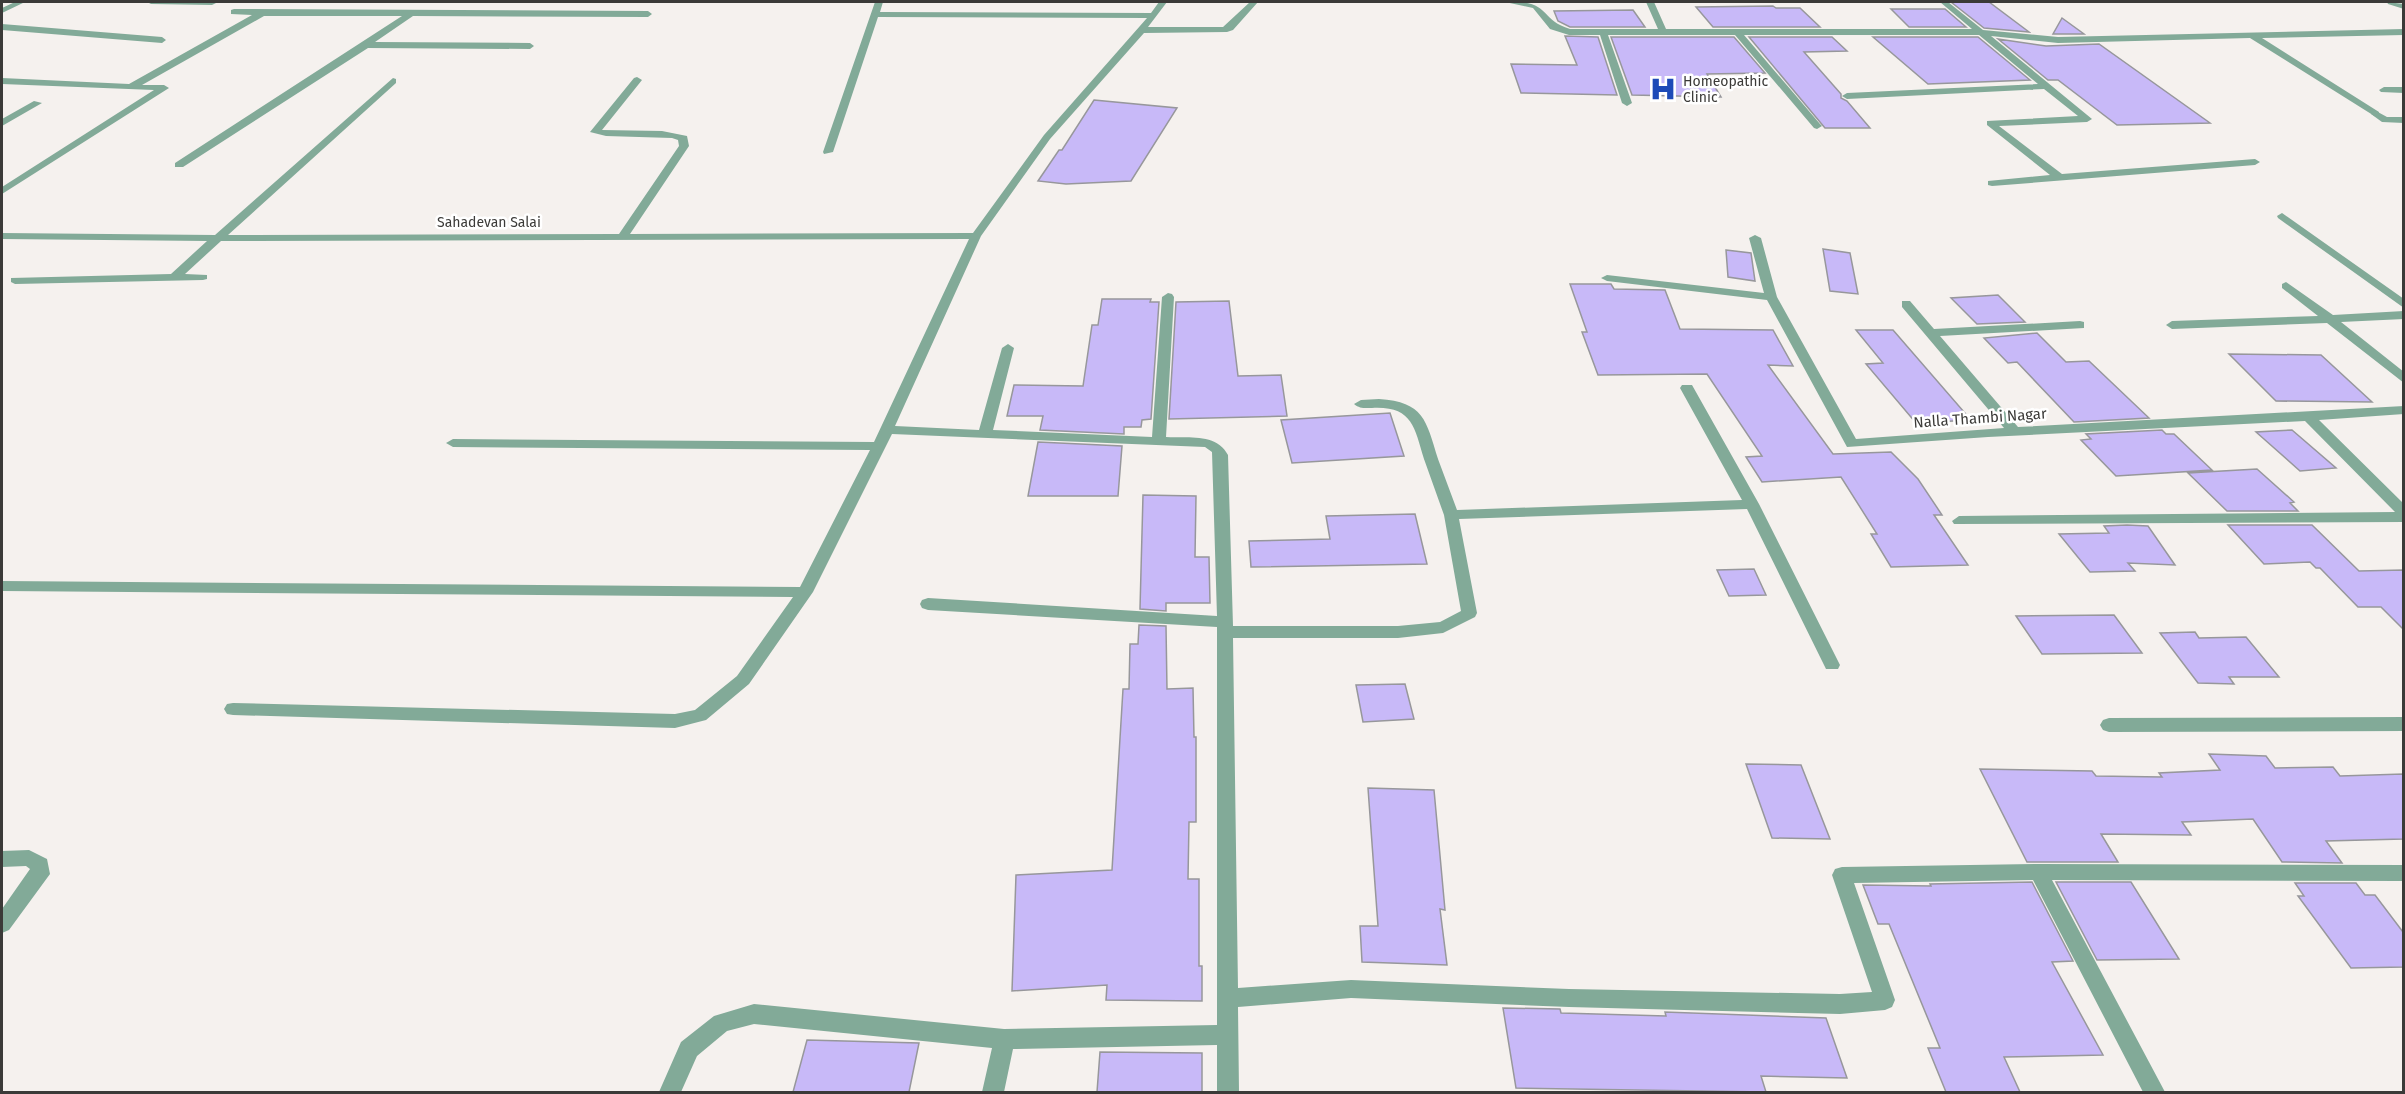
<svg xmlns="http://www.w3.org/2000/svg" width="2405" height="1094" viewBox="0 0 2405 1094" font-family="'Fira Sans',sans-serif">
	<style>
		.building { fill: #c8b9f8; stroke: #97979b; stroke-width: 1.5 }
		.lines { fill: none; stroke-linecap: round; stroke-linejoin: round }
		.service { fill: #82aa98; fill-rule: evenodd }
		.minor { fill: #82aa98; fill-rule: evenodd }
		.labels { text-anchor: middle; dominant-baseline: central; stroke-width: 5; stroke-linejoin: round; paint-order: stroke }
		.far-poi-label { font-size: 14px; fill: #3b3a38; stroke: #fff; text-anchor: start }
		.far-street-label { font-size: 14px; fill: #3b3a38; stroke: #fff }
		.street-label { font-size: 15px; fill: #3b3a38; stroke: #fff }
	</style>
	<rect width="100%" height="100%" fill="#f5f1ee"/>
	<!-- building -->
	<path class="building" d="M1951,2H1989L2029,32L1984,28Z
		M1773,6L1776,8H1800L1820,27H1713L1696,7Z
		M1891,9H1945L1966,27H1909Z
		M1633,10L1645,27H1570L1558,21L1554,11Z
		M2062,18L2084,34H2053Z
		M1565,36L1598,37L1617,95L1521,93L1511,64L1577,65Z
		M1611,37H1734L1765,73L1707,74L1721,97L1632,95Z
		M1749,37H1832L1847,51L1804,52L1841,94V98L1847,101L1870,128H1825Z
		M1873,37H1978L2030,80L1928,84Z
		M1998,39L2046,46L2099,44L2210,123L2117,125L2058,80H2048Z
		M1094,100L1177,108L1131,181L1066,184L1038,181L1059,150H1062Z
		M1823,249L1850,253L1858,294L1830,291Z
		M1726,250L1751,253L1755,281L1728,277Z
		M1570,284H1611L1614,289L1665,290L1680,329L1773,330L1793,366L1768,365L1833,454L1891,452L1918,479L1942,515H1934L1968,565L1891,567L1871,534H1877L1841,477L1762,482L1746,457L1762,456L1707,374L1598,375L1582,332H1587Z
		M1998,295L2025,322L1977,324L1951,298Z
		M1102,299H1151L1150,302H1159L1151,419L1142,420L1141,427H1124V434L1040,430L1043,416H1007L1014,385L1083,386L1092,325H1098Z
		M1229,301L1238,376L1281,375L1287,416L1169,419L1176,302Z
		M1856,330H1893L1971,420L1916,423L1866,364L1883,363Z
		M2037,333L2066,362L2089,361L2149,418L2074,422L2017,362L2008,363L1984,338Z
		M2229,354L2321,355L2372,402L2276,401Z
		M1390,413L1404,456L1292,463L1281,420Z
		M2162,430L2166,434H2174L2212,470L2116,476L2081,440L2091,439L2086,434Z
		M2292,430L2336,468L2300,471L2256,432Z
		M1038,442L1122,446L1118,496H1028Z
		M2257,469L2294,502L2290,503L2298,511H2227L2188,473Z
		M1143,495L1196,496L1195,557H1209L1210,603H1166V611L1140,609Z
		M1415,514L1427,564L1251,567L1249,541L1330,539L1326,516Z
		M2127,525L2148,526L2175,565L2128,563L2135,571L2090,572L2059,534L2109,533L2104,526Z
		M2228,525H2312L2359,571L2403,570V629L2381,607H2358L2320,568H2316L2310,562L2264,564Z
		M1754,569L1766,595L1729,596L1717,570Z
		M2114,615L2142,653L2042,654L2016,616Z
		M1139,625L1166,626L1167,689L1193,688L1194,737H1196V822H1189L1188,879H1199V966H1202V1001L1106,1000L1107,985L1012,991L1016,875L1112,870L1123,689H1129L1130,644H1138Z
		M2195,632L2199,638L2246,637L2279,677H2229L2234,684L2198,683L2160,633Z
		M1405,684L1414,719L1363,722L1356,685Z
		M2209,754L2266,756L2275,768L2333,767L2340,776L2403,774V839L2326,841L2342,863L2282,862L2253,819L2182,822L2191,835L2101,834L2118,862H2027L1980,769L2092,771L2096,776L2162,777L2159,773L2220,770Z
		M1746,764L1801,765L1830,839L1772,838Z
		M1368,788L1434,790L1445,910L1440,909L1447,965L1362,962L1360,926H1378Z
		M2032,882L2073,961L2052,962L2103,1055L2004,1057L2020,1092H1946L1928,1048H1940L1889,924H1878L1863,885L1931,886L1930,884Z
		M2056,882H2131L2179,959L2097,960Z
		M2295,883H2356L2365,895H2375L2403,932V967L2351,968L2298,896H2304Z
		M1503,1008L1560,1009L1561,1013L1666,1016L1665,1012L1826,1018L1847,1078L1761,1076L1766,1092L1516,1088Z
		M807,1040L919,1043L909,1092H793Z
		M1100,1052L1202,1053V1092H1097Z"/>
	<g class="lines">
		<!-- service -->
		<path class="service" d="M2376,111L2387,117H2404V123L2382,122L2371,114Z
			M1379,399C1424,402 1426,420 1438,459L1436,462L1431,463L1424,459C1414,426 1412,406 1372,408C1365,408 1360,409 1354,404L1361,400Z"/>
		<!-- minor -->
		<path class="minor" d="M15,2H25L2,13V8Z
			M147,2H215L216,3L212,5L151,4Z
			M875,2H883L880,12L1151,13L1159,2H1167L1148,27H1223L1250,2H1258L1233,30L1227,32L1144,33L1050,139L981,236L895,426L979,430L1002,348L1008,344L1014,348L993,430L1152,437L1162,297L1168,293L1172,294L1174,297L1166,437C1188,438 1217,433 1228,455L1233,626H1398L1440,622L1461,611L1444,515L1424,459L1426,456L1431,455L1438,459L1457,510L1742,500L1680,388L1682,385H1692L1759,504L1840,665L1838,669H1826L1747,509L1459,519L1477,613L1475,617L1443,633L1398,638H1233L1238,988L1351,980L1569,989L1840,994L1872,992L1832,875L1835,869L1842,867L2038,864L2404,865V881L2052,880L2165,1092H2143L2033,880L1854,883L1895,1000L1892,1007L1885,1010L1840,1014L1569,1007L1351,998L1238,1007L1239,1092H1217V1045L1013,1049L1004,1092H982L992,1048L754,1024L727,1031L697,1056L681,1092H659L681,1042L714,1016L754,1004L1004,1029L1217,1025V627L928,610L922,608L920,604L922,600L928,598L1217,616L1212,452L1205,447L892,434L813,592L749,684L706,720L675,728L233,715L227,714L224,709L227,704L233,703L675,714L695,710L737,676L793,597L2,591V581L800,587L870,450L453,447L446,443L453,439L874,442L969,239L221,241L185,274L207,275V279L203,280L15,284L11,282V278L171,274L207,241L2,239V233L215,235L393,78L396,79V83L228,235L619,234L679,146L678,140L672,138L606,136L590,132L634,78L637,77L642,80L602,130L662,131L687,136L689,146L630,234L973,233L1044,135L1147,18L878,17L833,152L824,154L823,152Z
			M1505,2C1553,0 1537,19 1570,29H1658L1646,2H1654L1666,29H1972L1940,2H1948L1983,30L2058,37L2404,29V35L2262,38L2379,112V116L2376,117L2250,38L2058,43L1991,36L2092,119L2087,122L1999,126L2062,174L2255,159L2260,162L2255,165L1992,186L1988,185V181L2050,175L1987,125V121L2078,116L2044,89L1847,99L1842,96L1847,93L2038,84L1979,35H1744L1820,124L1822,126L1817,129L1814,128L1735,35H1608L1632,103L1627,106L1622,103L1600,35H1569L1550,29L1533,8Z
			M2387,2L2404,4V9L2388,4Z
			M234,9L648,11L652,14L648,17L413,16L375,42L530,43L534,46L530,49L368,48L183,167H175V163L402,16H264L142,85H164L169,88L2,194V187L154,90L2,84V78L129,84L252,15L231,14V10Z
			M2,24L162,37L166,40L162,43L2,30Z
			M2384,87H2404V93L2381,92L2379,90Z
			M34,101L42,103L2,126V119Z
			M2282,213L2404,299V308L2278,218L2277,216Z
			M1755,235L1761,238L1777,297L1856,439L2004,428L1902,307V301H1910L1934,329L2080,321L2084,322V328L1940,336L2018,427L2404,406V414L2319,420L2404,504V522L1954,524L1952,521L1959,516L2395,512L2305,421L1988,437L1847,447L1767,300L1607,281L1601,278L1607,275L1764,293L1749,238Z
			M2286,282L2333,315L2404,311V319L2341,322L2404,372V383L2327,323L2172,329L2166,325L2172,321L2318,316L2282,288V284Z
			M2404,717V731L2109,732L2103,730L2100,725L2103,720L2109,718Z
			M29,850L47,859L50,874L9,930L2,933V909L30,869L26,866L2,867V851Z"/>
	</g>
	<!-- icons -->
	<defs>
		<g id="hospital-bare" transform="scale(2.07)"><path d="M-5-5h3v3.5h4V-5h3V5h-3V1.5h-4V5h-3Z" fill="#1d4ab7" stroke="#fff" stroke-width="2.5" paint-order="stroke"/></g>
	</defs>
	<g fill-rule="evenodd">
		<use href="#hospital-bare" x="1663" y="89"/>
	</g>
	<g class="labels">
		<!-- far-poi labels -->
		<g class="far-poi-label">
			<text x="1683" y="81">Homeopathic<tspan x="1683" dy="16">Clinic</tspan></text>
		</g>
		<!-- far-street labels -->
		<g class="far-street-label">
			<text x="489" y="222">Sahadevan Salai</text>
		</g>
		<!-- street labels -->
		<g class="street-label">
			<text transform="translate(1980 418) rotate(-4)">Nalla Thambi Nagar</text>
		</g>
	</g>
	<!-- border -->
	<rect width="2405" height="1094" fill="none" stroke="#3b3a38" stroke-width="6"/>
</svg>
